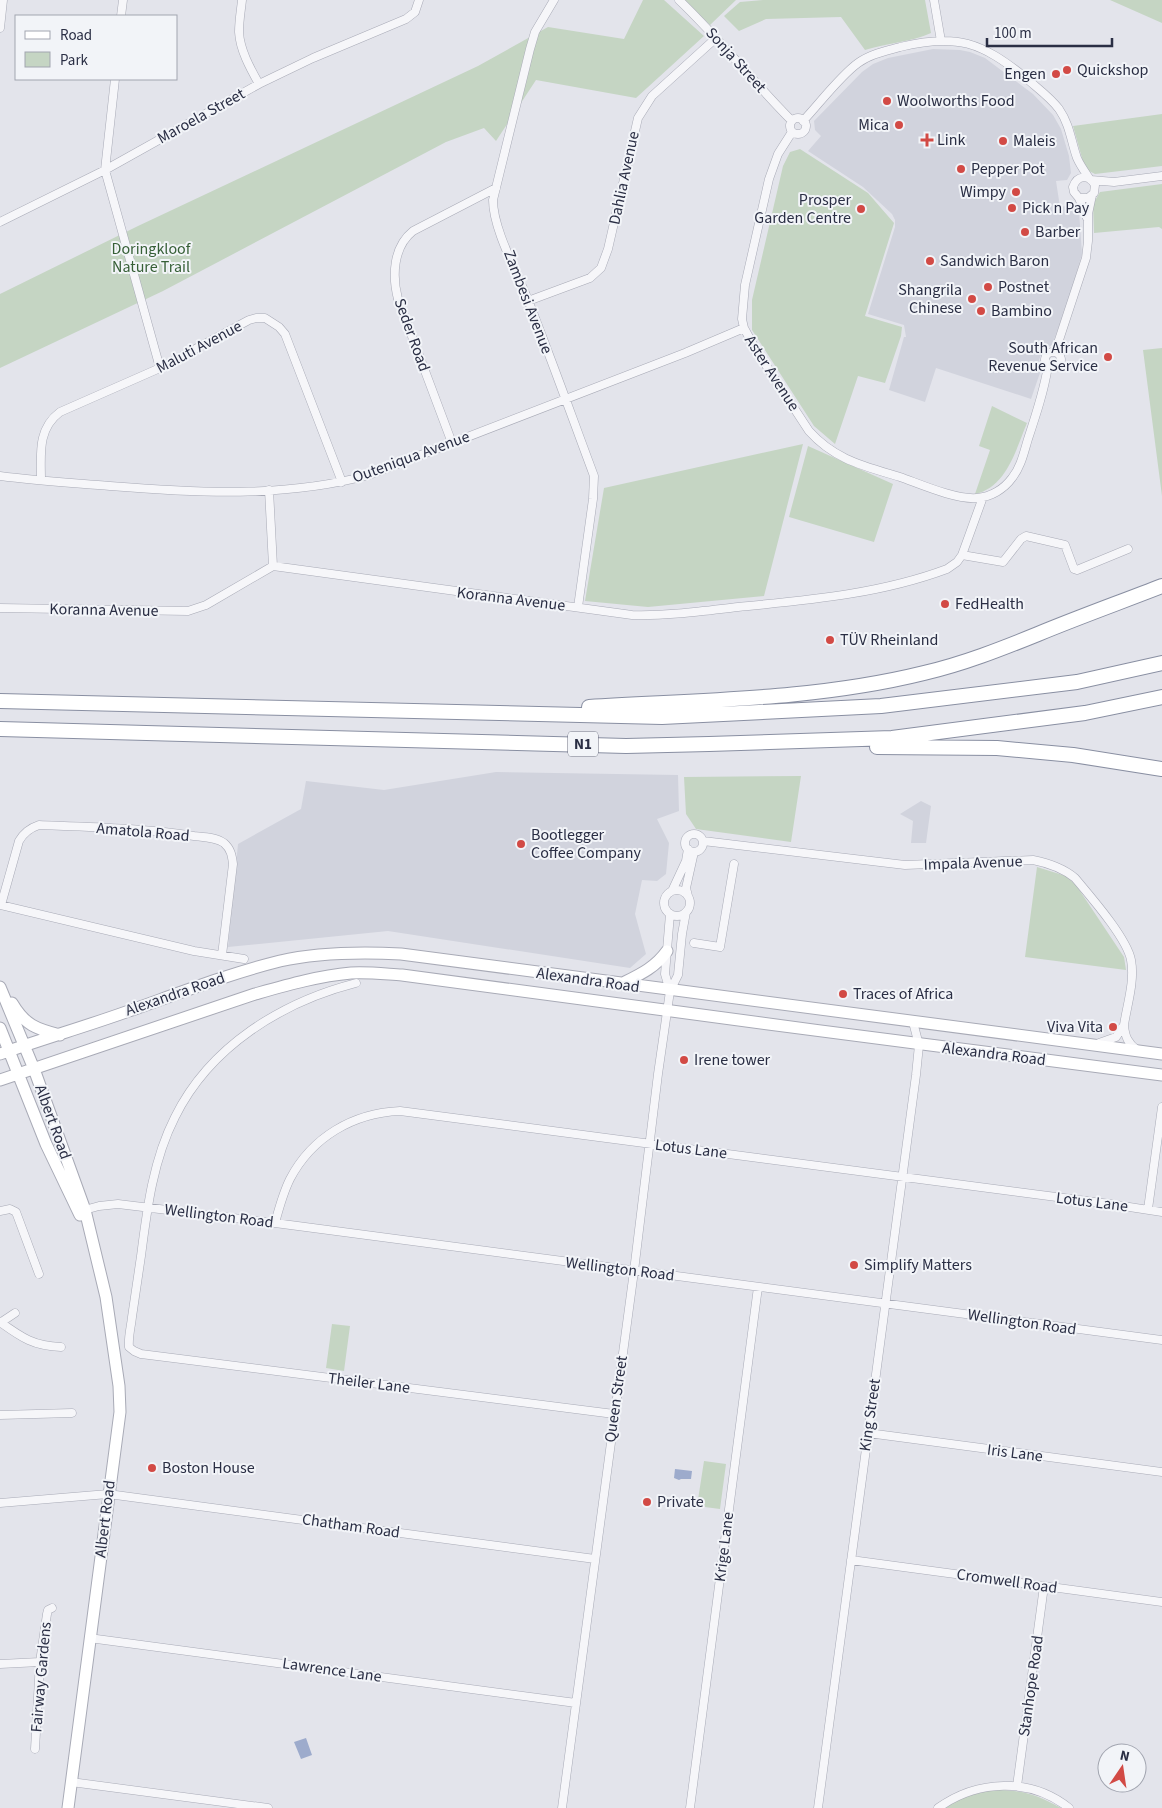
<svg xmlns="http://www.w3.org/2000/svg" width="1162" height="1808" viewBox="0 0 1162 1808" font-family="'Source Sans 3',sans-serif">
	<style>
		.built { fill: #d1d3dd }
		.green { fill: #c5d5c3 }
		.water { fill: #9dabcc }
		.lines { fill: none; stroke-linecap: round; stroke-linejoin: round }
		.street-casing { stroke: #a8aab6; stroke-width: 9 }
		.secondary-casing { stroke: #a8aab6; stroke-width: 13 }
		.highway-casing { stroke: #898fa2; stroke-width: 16 }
		.street { stroke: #f6f6f9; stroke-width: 8 }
		.secondary { stroke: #fff; stroke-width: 11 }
		.highway { stroke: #fff; stroke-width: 14 }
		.poi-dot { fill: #d24a45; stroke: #f2f4f8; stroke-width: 2 }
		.labels { text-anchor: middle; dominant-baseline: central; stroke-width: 4; stroke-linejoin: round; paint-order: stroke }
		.shield { fill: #f2f4f8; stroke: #66697a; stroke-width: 1 }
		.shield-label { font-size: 15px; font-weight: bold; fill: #2a2e44 }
		.street-label { font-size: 16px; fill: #2a2e44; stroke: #f2f4f8 }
		.poi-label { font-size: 16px; fill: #2a2e44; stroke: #f2f4f8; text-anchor: start }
		.park-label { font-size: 16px; fill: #376037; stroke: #f2f4f8 }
	</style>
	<rect width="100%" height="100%" fill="#e3e4eb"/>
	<!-- built -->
	<path class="built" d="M933,49L960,50L970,52L985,58L1033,94L1053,115L1061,129L1069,156L1071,173L1067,180L1056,181L1060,207L1071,205L1076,208L1077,211H1079L1082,254L1070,296L1052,345L1043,350L1039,360L1042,367L1031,399L936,368L925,402L889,390L904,337H906L904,325L868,314L895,227V220L892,214L863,187L808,151L821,136L815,130L814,121L862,72L873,64L888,58Z
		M496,772L678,775L679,811L657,819L669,843L666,874L657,881L642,880L635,914L646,954L630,968L388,931L228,947L238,844L301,809L306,781L384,790Z
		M921,801L931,806L926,843H911L913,821L900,814Z"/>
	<!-- green -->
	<path class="green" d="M643,0H664L704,36L636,98L536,80L496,141L484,128L446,142L163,291L0,368V294L138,226L478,66L548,27L624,39Z
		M684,0H736L710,25Z
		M763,0H925L931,33C912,42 886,43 865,50L841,17L766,19L739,31L724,16L740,2Z
		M1110,0H1162V23Z
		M1162,114V166L1095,174L1085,169L1073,126Z
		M800,149L868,193L894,223L865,316L902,327L901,336L885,383L858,376L835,444L814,426L752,330V300L783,166L790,152Z
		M1162,184V229L1159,227L1094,233L1093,204L1100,192Z
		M1162,348V496L1143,350Z
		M992,406L1027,423C1016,449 1007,487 975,494L990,450L979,446Z
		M803,444L764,596L648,607L585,601L604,488Z
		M808,446L893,484L874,542L789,517Z
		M801,776L791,842L696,829L686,814L684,777Z
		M1037,867L1066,876L1076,885L1124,957L1126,970L1025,957Z
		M332,1324L350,1326L344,1371L326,1368Z
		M704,1461L726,1464L720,1509L697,1506Z
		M991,1790C1021,1790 1034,1793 1061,1808H941L966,1795Z"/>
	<!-- water -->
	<path class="water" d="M675,1469L692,1471L691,1479H681L679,1480L674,1478Z
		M306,1738L312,1755L301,1759L294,1742Z"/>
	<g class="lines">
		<!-- street casing -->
		<g class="street-casing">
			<path id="street" d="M242,0C241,10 239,21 239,32C240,50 250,68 259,84
				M554,0L535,32L530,49L493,200C493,229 517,272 528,300C551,358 572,417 594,476L593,499L578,607
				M679,0C719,38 753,82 792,121
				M934,0L941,41
				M121,16L123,0
				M0,28L3,0
				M115,79L105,170L160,368
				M790 126a8 8 0 1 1 16 0a8 8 0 1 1-16 0Z
				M803,121C819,104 840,76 858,63C870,54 886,51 900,47C957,33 981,42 1026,78C1037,88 1050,97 1059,109C1070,125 1071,141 1077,158C1080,165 1085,172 1089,178
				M792,132L778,154L769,179L745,285L742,319L744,328L756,350L809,431C835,460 864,466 900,477C920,484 956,500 977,498C991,497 1004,489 1012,478C1021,467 1024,452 1028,439C1036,415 1044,391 1048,366
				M1091,180L1114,182L1162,176
				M1079,198H1088L1094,193L1095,185C1089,174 1077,175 1073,187L1074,192L1079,198L1087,218
				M0,222L105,170L259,84L313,58L406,19L415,12L419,0
				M528,301L590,278L601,268L608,249L638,118L652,96L716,38
				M1045 360a8 8 0 1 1 16 0a8 8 0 1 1-16 0Z
				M1055,352L1086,258L1088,241V214L1092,195
				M452,443L398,299C392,276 393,247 413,231L496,188
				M0,476C37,481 74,483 110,486C196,493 285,498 369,475L685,353L744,328
				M41,480C41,455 37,429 60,412L160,368L249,320L256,318H265L279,327L285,334L342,482
				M269,490L273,566
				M962,555L1003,562L1021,539L1026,536L1065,545L1074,569L1077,570L1128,549
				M0,608L188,611L206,605L273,566L632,615C668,616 703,611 738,607C809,600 880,594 947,569L957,562L962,555L983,497
				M685 843a9 9 0 1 1 18 0a9 9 0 1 1-18 0Z
				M703,841L905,865L1033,860C1048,863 1063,868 1075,878C1090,896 1127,938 1131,960C1135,981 1127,1005 1124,1025C1125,1037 1128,1043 1137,1050
				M664 903a13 13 0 1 1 26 0a13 13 0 1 1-26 0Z
				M672,891L686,861L688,849
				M688,896L686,888L694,852
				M0,905L194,951L244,959
				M1,905L19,841C24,832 30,828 39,825C91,827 143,828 194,836C204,837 216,837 224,843C231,849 232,856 233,864L222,955
				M670,914L665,974L670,991
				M694,943L720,947L734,864
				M356,983C282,1002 210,1046 175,1117C153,1160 147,1209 141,1256C138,1277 135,1297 132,1317C131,1327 128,1337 129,1347L134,1351L141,1354L614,1414
				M1099,1043L1116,1037L1124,1025
				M1148,1209L1162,1107
				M0,1211L10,1209L16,1212L39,1274
				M81,1211L99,1206L118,1204L275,1223L1162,1340
				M275,1223C279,1208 283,1193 290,1179C312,1137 353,1113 400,1111L1110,1204L1162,1212
				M0,1322C22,1338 34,1346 61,1347
				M0,1323L15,1313
				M0,1415L72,1413
				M868,1433L1162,1472
				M0,1503L108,1494L595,1559
				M851,1560L1162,1602
				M89,1638L576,1703
				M0,1664L40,1662
				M35,1749L40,1662L47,1614L48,1610L52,1608
				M71,1782L268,1808
				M1017,1786L1044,1586
				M562,1808L634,1271L658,1074L670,991L678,975L682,934L686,912
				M690,1808L758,1287
				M818,1808L916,1075L919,1045L913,1022
				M938,1808C977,1780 1030,1777 1069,1808"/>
		</g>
		<!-- secondary casing -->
		<g class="secondary-casing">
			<path id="secondary" d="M621,984C639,975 655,968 667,951
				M0,987L34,1069L85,1210L106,1297L119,1386L120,1412L68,1808
				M12,1003C25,1025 36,1029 60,1035
				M0,1028L46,1144L80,1215
				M0,1054C42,1039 84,1027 126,1012C177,994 228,974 280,961C320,952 361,952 401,954L1162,1054
				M0,1080L255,994C287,985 318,976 351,973C368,972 385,974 402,975C656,1008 908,1044 1162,1075"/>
		</g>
		<!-- highway casing -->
		<g class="highway-casing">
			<path id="highway" d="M0,701L662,717L881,706L1077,682L1162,663
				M589,707C701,700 815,700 924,673C963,664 1001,649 1038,634C1079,617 1121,602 1162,586
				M0,729L626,746L709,744L892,738L1085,713L1162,697
				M877,747L997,748L1073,755L1162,769"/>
		</g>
		<!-- street -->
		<use href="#street" class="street"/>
		<!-- secondary -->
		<use href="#secondary" class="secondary"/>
		<!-- highway -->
		<use href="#highway" class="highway"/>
	</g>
	<!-- markers -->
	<g class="poi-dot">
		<circle cx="1067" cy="70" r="5"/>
		<circle cx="1056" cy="74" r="5"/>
		<circle cx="887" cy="101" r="5"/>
		<circle cx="899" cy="125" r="5"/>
		<path d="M924.5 132.5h5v5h5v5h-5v5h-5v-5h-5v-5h5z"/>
		<circle cx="1003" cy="141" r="5"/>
		<circle cx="961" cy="169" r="5"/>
		<circle cx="1016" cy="192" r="5"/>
		<circle cx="1012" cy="208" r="5"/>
		<circle cx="861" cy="209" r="5"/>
		<circle cx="1025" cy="232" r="5"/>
		<circle cx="930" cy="261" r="5"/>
		<circle cx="988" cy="287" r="5"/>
		<circle cx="972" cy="299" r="5"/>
		<circle cx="981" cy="311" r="5"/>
		<circle cx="1108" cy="357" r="5"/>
		<circle cx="945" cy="604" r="5"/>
		<circle cx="830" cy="640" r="5"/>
		<circle cx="521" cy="844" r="5"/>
		<circle cx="843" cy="994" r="5"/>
		<circle cx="1113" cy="1027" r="5"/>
		<circle cx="684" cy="1060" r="5"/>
		<circle cx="854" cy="1265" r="5"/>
		<circle cx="152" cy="1468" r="5"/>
		<circle cx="647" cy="1502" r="5"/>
	</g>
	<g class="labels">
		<!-- shield labels -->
		<rect class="shield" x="568" y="731.5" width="30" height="25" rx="4"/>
		<g class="shield-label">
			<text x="583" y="744">N1</text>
		</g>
		<!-- street labels -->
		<g class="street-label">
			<text transform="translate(736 60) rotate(48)">Sonja Street</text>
			<text transform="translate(201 116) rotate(-29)">Maroela Street</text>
			<text transform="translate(624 178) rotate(-78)">Dahlia Avenue</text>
			<text transform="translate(528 302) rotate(69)">Zambesi Avenue</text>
			<text transform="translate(412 335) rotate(70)">Seder Road</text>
			<text transform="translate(199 347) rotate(-28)">Maluti Avenue</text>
			<text transform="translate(772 373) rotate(57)">Aster Avenue</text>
			<text transform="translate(411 457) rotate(-20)">Outeniqua Avenue</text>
			<text transform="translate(511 599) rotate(7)">Koranna Avenue</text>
			<text transform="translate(104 610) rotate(1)">Koranna Avenue</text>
			<text transform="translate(143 832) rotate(5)">Amatola Road</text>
			<text transform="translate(973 863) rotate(-2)">Impala Avenue</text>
			<text transform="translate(588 980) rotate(8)">Alexandra Road</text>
			<text transform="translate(175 994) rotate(-19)">Alexandra Road</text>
			<text transform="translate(994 1054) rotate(7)">Alexandra Road</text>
			<text transform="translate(53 1122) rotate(70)">Albert Road</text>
			<text transform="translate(691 1149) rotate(7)">Lotus Lane</text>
			<text transform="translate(1092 1202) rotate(7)">Lotus Lane</text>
			<text transform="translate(219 1216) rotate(7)">Wellington Road</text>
			<text transform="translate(620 1269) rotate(7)">Wellington Road</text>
			<text transform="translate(1022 1322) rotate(8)">Wellington Road</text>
			<text transform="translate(369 1383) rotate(7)">Theiler Lane</text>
			<text transform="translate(616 1399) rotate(-82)">Queen Street</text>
			<text transform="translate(870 1415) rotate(-82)">King Street</text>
			<text transform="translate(1015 1453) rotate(7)">Iris Lane</text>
			<text transform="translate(105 1519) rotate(-83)">Albert Road</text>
			<text transform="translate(351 1526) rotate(8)">Chatham Road</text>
			<text transform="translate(724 1547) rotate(-83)">Krige Lane</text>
			<text transform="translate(1007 1581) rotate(8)">Cromwell Road</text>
			<text transform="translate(332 1670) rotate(8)">Lawrence Lane</text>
			<text transform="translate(41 1677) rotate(-85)">Fairway Gardens</text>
			<text transform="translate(1031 1686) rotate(-82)">Stanhope Road</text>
		</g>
		<!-- poi labels -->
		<g class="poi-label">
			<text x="1077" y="70">Quickshop</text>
			<text x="1046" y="74" text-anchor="end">Engen</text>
			<text x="897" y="101">Woolworths Food</text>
			<text x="889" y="125" text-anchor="end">Mica</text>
			<text x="937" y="140">Link</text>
			<text x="1013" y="141">Maleis</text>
			<text x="971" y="169">Pepper Pot</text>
			<text x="1006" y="192" text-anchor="end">Wimpy</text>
			<text x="851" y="200" text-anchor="end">Prosper<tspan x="851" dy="18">Garden Centre</tspan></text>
			<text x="1022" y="208">Pick n Pay</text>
			<text x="1035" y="232">Barber</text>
			<text x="940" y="261">Sandwich Baron</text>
			<text x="998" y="287">Postnet</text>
			<text x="962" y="290" text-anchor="end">Shangrila<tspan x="962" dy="18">Chinese</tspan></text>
			<text x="991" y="311">Bambino</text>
			<text x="1098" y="348" text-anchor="end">South African<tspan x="1098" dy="18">Revenue Service</tspan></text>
			<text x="955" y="604">FedHealth</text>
			<text x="840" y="640">TÜV Rheinland</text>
			<text x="531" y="835">Bootlegger<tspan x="531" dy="18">Coffee Company</tspan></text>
			<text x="853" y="994">Traces of Africa</text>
			<text x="1103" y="1027" text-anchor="end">Viva Vita</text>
			<text x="694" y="1060">Irene tower</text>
			<text x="864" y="1265">Simplify Matters</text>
			<text x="162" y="1468">Boston House</text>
			<text x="657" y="1502">Private</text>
		</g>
		<!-- park labels -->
		<g class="park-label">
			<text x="151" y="249">Doringkloof<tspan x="151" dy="18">Nature Trail</tspan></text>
		</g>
	</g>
	<!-- legend -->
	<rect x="15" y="15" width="162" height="65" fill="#f2f4f8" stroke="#a2a5b0"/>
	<rect x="25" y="31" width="25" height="8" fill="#ffffff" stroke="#a2a5b0"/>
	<text x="60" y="40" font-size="15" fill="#2a2e44">Road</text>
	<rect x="25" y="52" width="25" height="15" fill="#c5d5c3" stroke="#a2a5b0"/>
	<text x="60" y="65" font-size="15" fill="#2a2e44">Park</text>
	<!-- north arrow -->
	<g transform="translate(1122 1768) rotate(13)"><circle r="24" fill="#f2f4f8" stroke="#a2a5b0"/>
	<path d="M0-4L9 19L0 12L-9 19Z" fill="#d24a45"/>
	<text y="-8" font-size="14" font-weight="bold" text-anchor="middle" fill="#2a2e44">N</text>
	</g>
	<!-- scale -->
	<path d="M987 38v8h125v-8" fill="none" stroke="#2a2e44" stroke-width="2.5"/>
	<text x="994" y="38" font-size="15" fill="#2a2e44" stroke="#f2f4f8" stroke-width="4" paint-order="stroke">100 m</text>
</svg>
